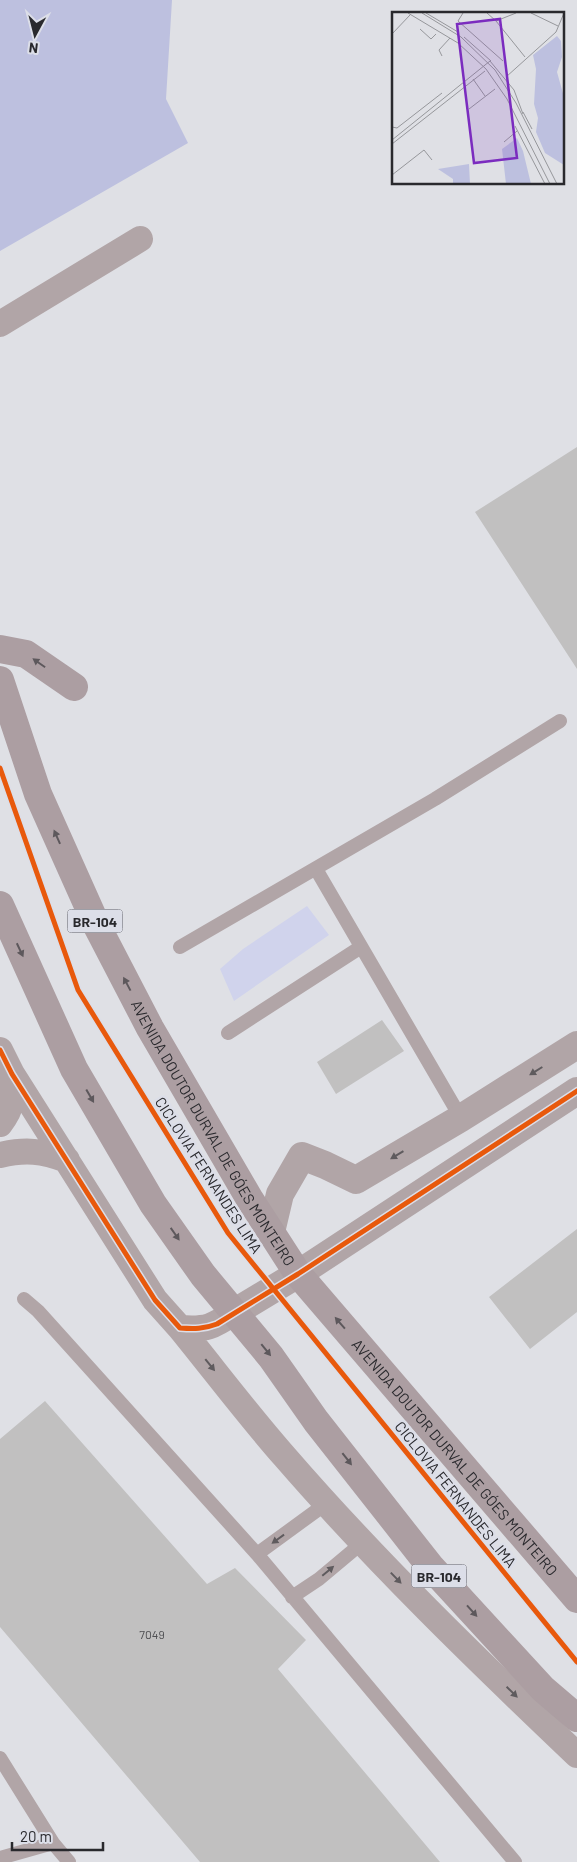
<svg xmlns="http://www.w3.org/2000/svg" width="577" height="1862" viewBox="0 0 577 1862" font-family="Barlow,sans-serif">
	<style>
		.green { fill: #d0d3ec }
		.forest { fill: #bdc0df }
		.building { fill: #c1c0c0 }
		.lines { fill: none; stroke-linecap: round; stroke-linejoin: round }
		.service { stroke: #b1a5a7; stroke-width: 14 }
		.minor { stroke: #b1a5a7; stroke-width: 26 }
		.tertiary { stroke: #b1a5a7; stroke-width: 28 }
		.trunk { stroke: #ac9ea2; stroke-width: 28 }
		.cycleway-casing { stroke: #dcdee8; stroke-width: 8 }
		.cycleway { stroke: #e8590c; stroke-width: 5 }
		.oneway { fill: #5d585c }
		.oneway2 { fill: #5f5b5e }
		.labels { text-anchor: middle; dominant-baseline: central; stroke-width: 5; stroke-linejoin: round; paint-order: stroke }
		.number-label { font-size: 12px; fill: #4f4f52 }
		.shield { fill: #dcdee8; stroke: #5f5f65; stroke-width: 1 }
		.shield-label { font-size: 14px; font-weight: bold; fill: #29292d }
		.street-label { font-size: 15px; fill: #29292d; stroke: #dcdee8 }
		.inset-road { fill: none; stroke: #96979b; stroke-width: 1 }
		.view { fill: #7b2cbf; fill-opacity: 0.15; stroke: #7b2cbf; stroke-width: 2.5 }
		.inset-edge { fill: none; stroke: #29292d; stroke-width: 2.5 }
	</style>
	<rect width="100%" height="100%" fill="#dfe0e5"/>
	<!-- green -->
	<path class="green" d="M307,906L329,935L234,1001L220,969L243,949Z"/>
	<!-- forest -->
	<path class="forest" d="M0,0H172L166,99L188,143L0,251Z"/>
	<!-- building -->
	<path class="building" d="M577,447V669L475,512Z
		M382,1020L404,1051L336,1094L317,1062Z
		M577,1229V1312L530,1349L489,1297Z
		M45,1401L207,1584L235,1568L306,1640L278,1669L440,1862H200L0,1627V1439Z"/>
	<g class="lines">
		<!-- service -->
		<path class="service" d="M316,869L461,1118
			M180,947L435,799L560,721
			M228,1033L361,947
			M24,1299L38,1311L257,1554L515,1862
			M257,1554L327,1503
			M292,1597L319,1579L362,1543
			M0,1758L53,1843
			M0,1858L53,1843L69,1862"/>
		<!-- minor -->
		<path class="minor" d="M0,324L140,239
			M0,1050L12,1074L155,1300L180,1328C207,1330 212,1327 235,1312
			M0,1124C13,1107 14,1095 12,1074
			M0,1155C26,1149 42,1151 67,1160
			M180,1328C215,1371 248,1415 285,1457C376,1562 476,1659 577,1755"/>
		<!-- tertiary -->
		<path class="tertiary" d="M271,1232L280,1194L302,1156L325,1165L356,1180L461,1118L577,1045
			M235,1312L298,1274L577,1091"/>
		<!-- trunk -->
		<g class="trunk">
			<path d="M0,649L26,654L74,687"/>
			<path id="s1" d="M0,680L38,794L97,926L150,1028L249,1198L298,1274L577,1599"/>
			<path d="M0,905L74,1069L153,1204L203,1275L271,1357L316,1421L430,1566L543,1689L577,1718"/>
		</g>
		<!-- cycleway casing -->
		<g class="cycleway-casing">
			<path id="cycleway" d="M0,768L78,990L228,1233L577,1662
				M0,1050L12,1074L155,1300L180,1328C194,1329 204,1329 217,1324L298,1274L577,1091"/>
		</g>
		<!-- cycleway -->
		<use href="#cycleway" class="cycleway"/>
	</g>
	<!-- one-way arrows -->
	<defs><path id="oneway-solid" d="M-6-.8H1V-3.2L6.5 0L1 3.2V.8H-6Z" transform="scale(1.25)"/></defs>
	<g class="oneway">
		<use href="#oneway-solid" transform="translate(39 663) rotate(-145)"/>
		<use href="#oneway-solid" transform="translate(57 837) rotate(-114)"/>
		<use href="#oneway-solid" transform="translate(20 950) rotate(65)"/>
		<use href="#oneway-solid" transform="translate(127 984) rotate(-118)"/>
		<use href="#oneway-solid" transform="translate(90 1096) rotate(60)"/>
		<use href="#oneway-solid" transform="translate(175 1234) rotate(55)"/>
		<use href="#oneway-solid" transform="translate(340 1323) rotate(-131)"/>
		<use href="#oneway-solid" transform="translate(266 1350) rotate(51)"/>
		<use href="#oneway-solid" transform="translate(347 1459) rotate(52)"/>
		<use href="#oneway-solid" transform="translate(472 1611) rotate(48)"/>
	</g>
	<g class="oneway2">
		<use href="#oneway-solid" transform="translate(536 1071) rotate(148)"/>
		<use href="#oneway-solid" transform="translate(397 1155) rotate(149)"/>
		<use href="#oneway-solid" transform="translate(210 1365) rotate(51)"/>
		<use href="#oneway-solid" transform="translate(278 1539) rotate(144)"/>
		<use href="#oneway-solid" transform="translate(328 1571) rotate(-40)"/>
		<use href="#oneway-solid" transform="translate(396 1578) rotate(46)"/>
		<use href="#oneway-solid" transform="translate(512 1692) rotate(44)"/>
	</g>
	<g class="labels">
		<!-- number labels -->
		<g class="number-label">
			<text x="152" y="1634">7049</text>
		</g>
		<!-- shield labels -->
		<g class="shield">
			<rect x="67.5" y="909.5" width="55" height="23" rx="4"/>
			<rect x="411.5" y="1564.5" width="55" height="23" rx="4"/>
		</g>
		<g class="shield-label">
			<text x="95" y="921">BR-104</text>
			<text x="439" y="1576">BR-104</text>
		</g>
		<!-- street labels -->
		<g class="street-label">
			<text stroke="none"><textPath href="#s1" startOffset="502">AVENIDA DOUTOR DURVAL DE GÓES MONTEIRO</textPath></text>
			<text transform="translate(209 1175) rotate(57)">CICLOVIA FERNANDES LIMA</text>
			<text stroke="none"><textPath href="#s1" startOffset="908">AVENIDA DOUTOR DURVAL DE GÓES MONTEIRO</textPath></text>
			<text transform="translate(456 1494) rotate(51)">CICLOVIA FERNANDES LIMA</text>
		</g>
	</g>
	<!-- overview -->
	<g transform="translate(392 12)">
		<rect width="172" height="172" fill="#dfe0e5"/>
		<path d="M165,24L169,29L170,45L165,60L172,85V153L153,141L144,120L146,106L142,92L144,57L141,43ZM125,126L131,139L139,172H114L110,137ZM77,152L78,172H61V167L46,157Z" fill="#bdc0df"/>
		<path class="inset-road" d="M16,1L66,31L94,57L115,87L158,172M30,1L69,25L103,58L124,91L165,172M34,1L66,20M71,1L66,9L111,49M95,1L104,9L124,1M139,1L166,14M104,9L133,45M28,17L39,27L44,22M0,22L18,3M72,25L99,49M50,44L47,38L58,26M114,65L164,20L172,1M81,67L93,84M77,97L103,77M131,100L140,117M123,114L153,172M0,115L5,116L50,81M0,128L98,49L122,78L131,102M112,130L125,119M0,132L93,59M0,163L32,138L40,148"/>
		<path class="view" d="M108,7L125,146L82,151L65,12Z"/>
		<rect width="172" height="172" class="inset-edge"/>
	</g>
	<!-- north arrow -->
	<g transform="translate(35 35) rotate(187)" stroke="#dcdee8" stroke-width="4" paint-order="stroke">
	<path d="M0-4L9 19L0 12L-9 19Z" fill="#29292d"/>
	<text y="-8" font-size="14" font-weight="bold" text-anchor="middle" fill="#29292d">N</text>
	</g>
	<!-- scale -->
	<path d="M12 1842v8h91v-8" fill="none" stroke="#29292d" stroke-width="2.5"/>
	<text x="20" y="1842" font-size="15" fill="#29292d" stroke="#dcdee8" stroke-width="4" paint-order="stroke">20 m</text>
</svg>
